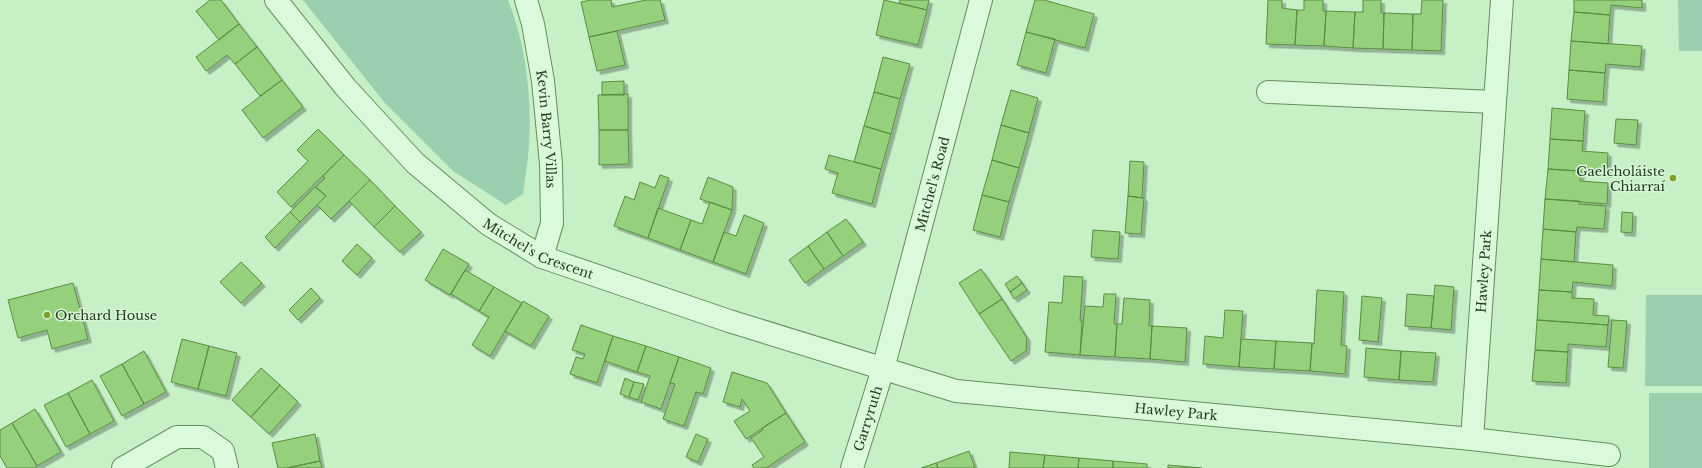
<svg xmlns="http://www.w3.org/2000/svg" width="1702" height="468" viewBox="0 0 1702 468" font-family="'Libre Baskerville',serif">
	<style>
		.green { fill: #9acfaf }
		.building { fill: #95d07b; stroke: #598d40; filter: url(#shadow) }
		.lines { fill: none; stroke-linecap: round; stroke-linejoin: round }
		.minor-casing { stroke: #648d5b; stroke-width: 24 }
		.tertiary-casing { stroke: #648d5b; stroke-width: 24 }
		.minor { stroke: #dbfadb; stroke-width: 22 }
		.tertiary { stroke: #dbfadb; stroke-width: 22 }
		.poi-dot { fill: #7e9f28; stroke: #d7f7d7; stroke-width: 1.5 }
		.labels { text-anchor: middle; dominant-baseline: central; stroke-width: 3; stroke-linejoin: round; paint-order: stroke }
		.street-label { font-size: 13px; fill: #263d1f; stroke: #d7f7d7 }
		.poi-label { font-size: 13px; fill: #263d1f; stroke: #d7f7d7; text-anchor: end }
	</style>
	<defs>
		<filter id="shadow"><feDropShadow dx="3.5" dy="3.5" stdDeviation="0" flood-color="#0004"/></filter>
	</defs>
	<rect width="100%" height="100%" fill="#c7f0c7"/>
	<!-- green -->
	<path class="green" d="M303,0H508C526,44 532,98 529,145C528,162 525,178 523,194L506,205L453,171L384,102Z
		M1678,0H1702V51H1679Z
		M1646,295H1702V386H1645Z
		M1649,393H1702V468H1649Z"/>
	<!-- building -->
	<path class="building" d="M210,0H221L239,24L219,40L196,11Z
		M591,0H611L612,7L646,0H660L665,20L589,37L581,2Z
		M884,0L927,10L918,45L876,35Z
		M900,0H929L927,10L899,3Z
		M1035,0H1044L1094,14L1085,48L1026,32Z
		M1268,0H1282V8L1297,10L1295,45L1266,44Z
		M1304,0H1323V11H1326L1324,46L1295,45L1297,10H1304Z
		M1363,0H1381V13H1384L1383,49L1353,48L1355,12H1363Z
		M1422,0H1443L1441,51L1412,50L1413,14H1421Z
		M1574,0H1642V8L1611,5L1610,15L1574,12Z
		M1326,11L1355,12L1353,48L1324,46Z
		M1574,12L1610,15L1608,44L1571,41Z
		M1384,13L1413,14L1412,50L1383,49Z
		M239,24L257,47L235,64L227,55L206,71L196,57Z
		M617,31L625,65L597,71L589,37Z
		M1026,32L1055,39L1046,73L1017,65Z
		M1571,41L1642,46L1640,67L1606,64L1605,73L1569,70Z
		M257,47L282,80L260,96L235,64Z
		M883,57L910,64L900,99L874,92Z
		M1569,70L1605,73L1603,102L1567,99Z
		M282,80L303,107L263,138L242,110Z
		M624,81V95H602V82Z
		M1011,90L1038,98L1029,133L1001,125Z
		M874,92L900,99L891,134L864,126Z
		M628,94V130H599L598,95Z
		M1552,108L1585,111L1583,141L1550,139Z
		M1616,119L1638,120L1636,145L1614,143Z
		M1001,125L1029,133L1019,168L992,160Z
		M864,126L891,134L881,169L854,162Z
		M318,129L344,155L291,207L277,192L308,161L297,150Z
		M599,130H628L629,164L599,165Z
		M1550,139L1583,141L1582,151L1608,153L1607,173L1548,169Z
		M344,155L370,180L331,219L317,205L326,196L316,187L325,178L323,176Z
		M829,155L881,169L872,204L832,193L838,173L825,169Z
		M992,160L1019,168L1009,202L982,195Z
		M1130,161L1144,162L1142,198L1128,196Z
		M1548,169L1581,171L1580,181L1608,183L1607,204L1545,199Z
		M660,175L669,178L648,238L614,226L625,196L634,200L640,182L655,188Z
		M708,177L733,187L732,210L700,199Z
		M370,180L395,206L374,227L349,201Z
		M315,187L326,196L300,222L290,212Z
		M982,195L1009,202L1000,237L973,230Z
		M1128,196L1144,198L1141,234L1125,233Z
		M1545,199L1579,201V204L1606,206L1604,229L1577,227L1576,232L1543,229Z
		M710,202L732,210L713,262L680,250L691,220L702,224Z
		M395,206L421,232L400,252L374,227Z
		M658,208L691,220L680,250L648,238Z
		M290,212L300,222L275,248L265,237Z
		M1622,212L1633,213L1632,233L1621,232Z
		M744,215L764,223L746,274L713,262L724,232L736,236Z
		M846,219L863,242L843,256L827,232Z
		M1543,229L1576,232L1574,262L1541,259Z
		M1093,230L1120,232L1118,259L1091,257Z
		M827,232L843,256L824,269L808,246Z
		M357,244L372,258L357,275L342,261Z
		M808,246L824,269L805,283L789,260Z
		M443,249L469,264L450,295L425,280Z
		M1541,259L1613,265L1612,286L1573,282L1572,292L1539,290Z
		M241,262L262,283L241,303L220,282Z
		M981,269L1002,299L979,314L959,283Z
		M465,270L494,287L479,311L451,294Z
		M1017,276L1022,283L1010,292L1005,284Z
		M1064,276L1083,277L1080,321H1082L1080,355L1045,352L1049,302L1062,303Z
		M73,283L88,339L52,349L47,330L18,338L8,300Z
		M1022,283L1027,290L1014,299L1010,292Z
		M1435,285L1454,287L1451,330L1431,328Z
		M494,287L522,303L490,356L472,345L489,317L479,311Z
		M311,288L320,298L298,320L289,310Z
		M1317,290L1344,292L1341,345L1347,346L1345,374L1310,371L1312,343L1314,344Z
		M1539,290L1572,292V298L1594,299L1593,315L1609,316L1608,325L1537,320Z
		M1104,294H1116L1114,324H1117L1115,357L1080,355L1085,306L1103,307Z
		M1407,294L1434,296L1431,328L1405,326Z
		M1362,296L1382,298L1378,342L1359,340Z
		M1124,298L1150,300L1149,326H1152L1150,359L1115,357L1117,324H1122Z
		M1002,299L1027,338L1026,351L1011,361L979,314Z
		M523,301L549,316L531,346L505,331Z
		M1225,310L1243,311L1239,367L1203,364L1205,336L1223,338Z
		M1537,320L1608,325L1606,347L1568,344V352L1535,350Z
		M1612,320L1627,321L1623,368L1608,367Z
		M581,325L613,336L597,383L570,374L576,357L583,359L585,354L572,350Z
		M1152,326L1187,328L1185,362L1150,359Z
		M613,336L646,346L637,372L605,361Z
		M182,339L209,346L198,389L171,382Z
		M1241,339L1276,341L1274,369L1239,367Z
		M1276,341L1312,343L1310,371L1274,369Z
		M209,346L237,353L226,396L198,389Z
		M646,346L679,357L661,409L641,402L650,376L637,372Z
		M1366,348L1401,351L1399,380L1364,377Z
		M1535,350L1568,352L1566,383L1532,381Z
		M144,351L166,392L144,404L122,364Z
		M1401,351L1436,353L1433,382L1399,380Z
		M679,357L711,368L703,394L696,392L684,426L663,419L675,384L670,383Z
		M122,364L144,404L122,416L100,376Z
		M261,368L280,385L251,417L232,400Z
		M732,372L767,383L786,413L746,439L734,421L750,411L742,399L740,407L723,402Z
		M625,378L634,382L629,397L620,394Z
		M92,380L114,421L90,434L68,393Z
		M634,382L644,384L638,400L629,397Z
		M280,385L298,402L269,434L251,417Z
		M68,393L90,434L66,447L44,405Z
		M35,409L61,452L37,466L12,423Z
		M786,413L805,442L766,468H754L752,465L764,457L751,438L763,430L762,428Z
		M12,423L37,466L34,468H7L0,456V430Z
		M315,434L320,461L287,468H278L272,443Z
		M696,434L708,439L698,462L686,457Z
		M969,451L975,468H938L936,463Z
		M1010,452L1045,455L1043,468H1009Z
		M1045,455L1079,458L1078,468H1043Z
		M1079,458L1113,461V468H1078Z
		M320,461L322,468H287Z
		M1113,461L1147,464V468H1113Z
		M936,463L938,468H921Z
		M1168,465L1202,468H1168Z"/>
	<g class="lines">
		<!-- minor casing -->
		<g class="minor-casing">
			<g id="minor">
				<path id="s1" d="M276,0L346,88L415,163L488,224L542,257L729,321L956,391L1472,439L1609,455"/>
				<path id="s2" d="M526,0L533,24L543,81L551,164L552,223L542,257"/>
				<path d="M1268,92L1494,102"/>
				<path id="s3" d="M1472,439L1502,0"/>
				<path d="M123,468L177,437H203L223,451L227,468"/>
			</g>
		</g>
		<!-- tertiary casing -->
		<g class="tertiary-casing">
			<g id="tertiary">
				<path id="s4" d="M852,468L883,369L981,0"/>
			</g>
		</g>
		<!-- minor -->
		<use href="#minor" class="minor"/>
		<!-- tertiary -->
		<use href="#tertiary" class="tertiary"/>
	</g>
	<!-- markers -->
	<g class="poi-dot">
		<circle cx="1673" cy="178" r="4"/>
		<circle cx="47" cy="315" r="4"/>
	</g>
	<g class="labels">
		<!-- street labels -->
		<g class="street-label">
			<text stroke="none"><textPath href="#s2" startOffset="131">Kevin Barry Villas</textPath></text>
			<text stroke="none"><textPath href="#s4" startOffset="295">Mitchel's Road</textPath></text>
			<text stroke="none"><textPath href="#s1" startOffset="366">Mitchel's Crescent</textPath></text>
			<text stroke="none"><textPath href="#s3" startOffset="168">Hawley Park</textPath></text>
			<text stroke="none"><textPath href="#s1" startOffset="1029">Hawley Park</textPath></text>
			<text stroke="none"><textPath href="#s4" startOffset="52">Garryruth</textPath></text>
		</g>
		<!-- poi labels -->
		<g class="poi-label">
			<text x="1665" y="171">Gaelcholáiste<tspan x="1665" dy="15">Chiarraí</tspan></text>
			<text x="55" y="315" text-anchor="start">Orchard House</text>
		</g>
	</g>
</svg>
